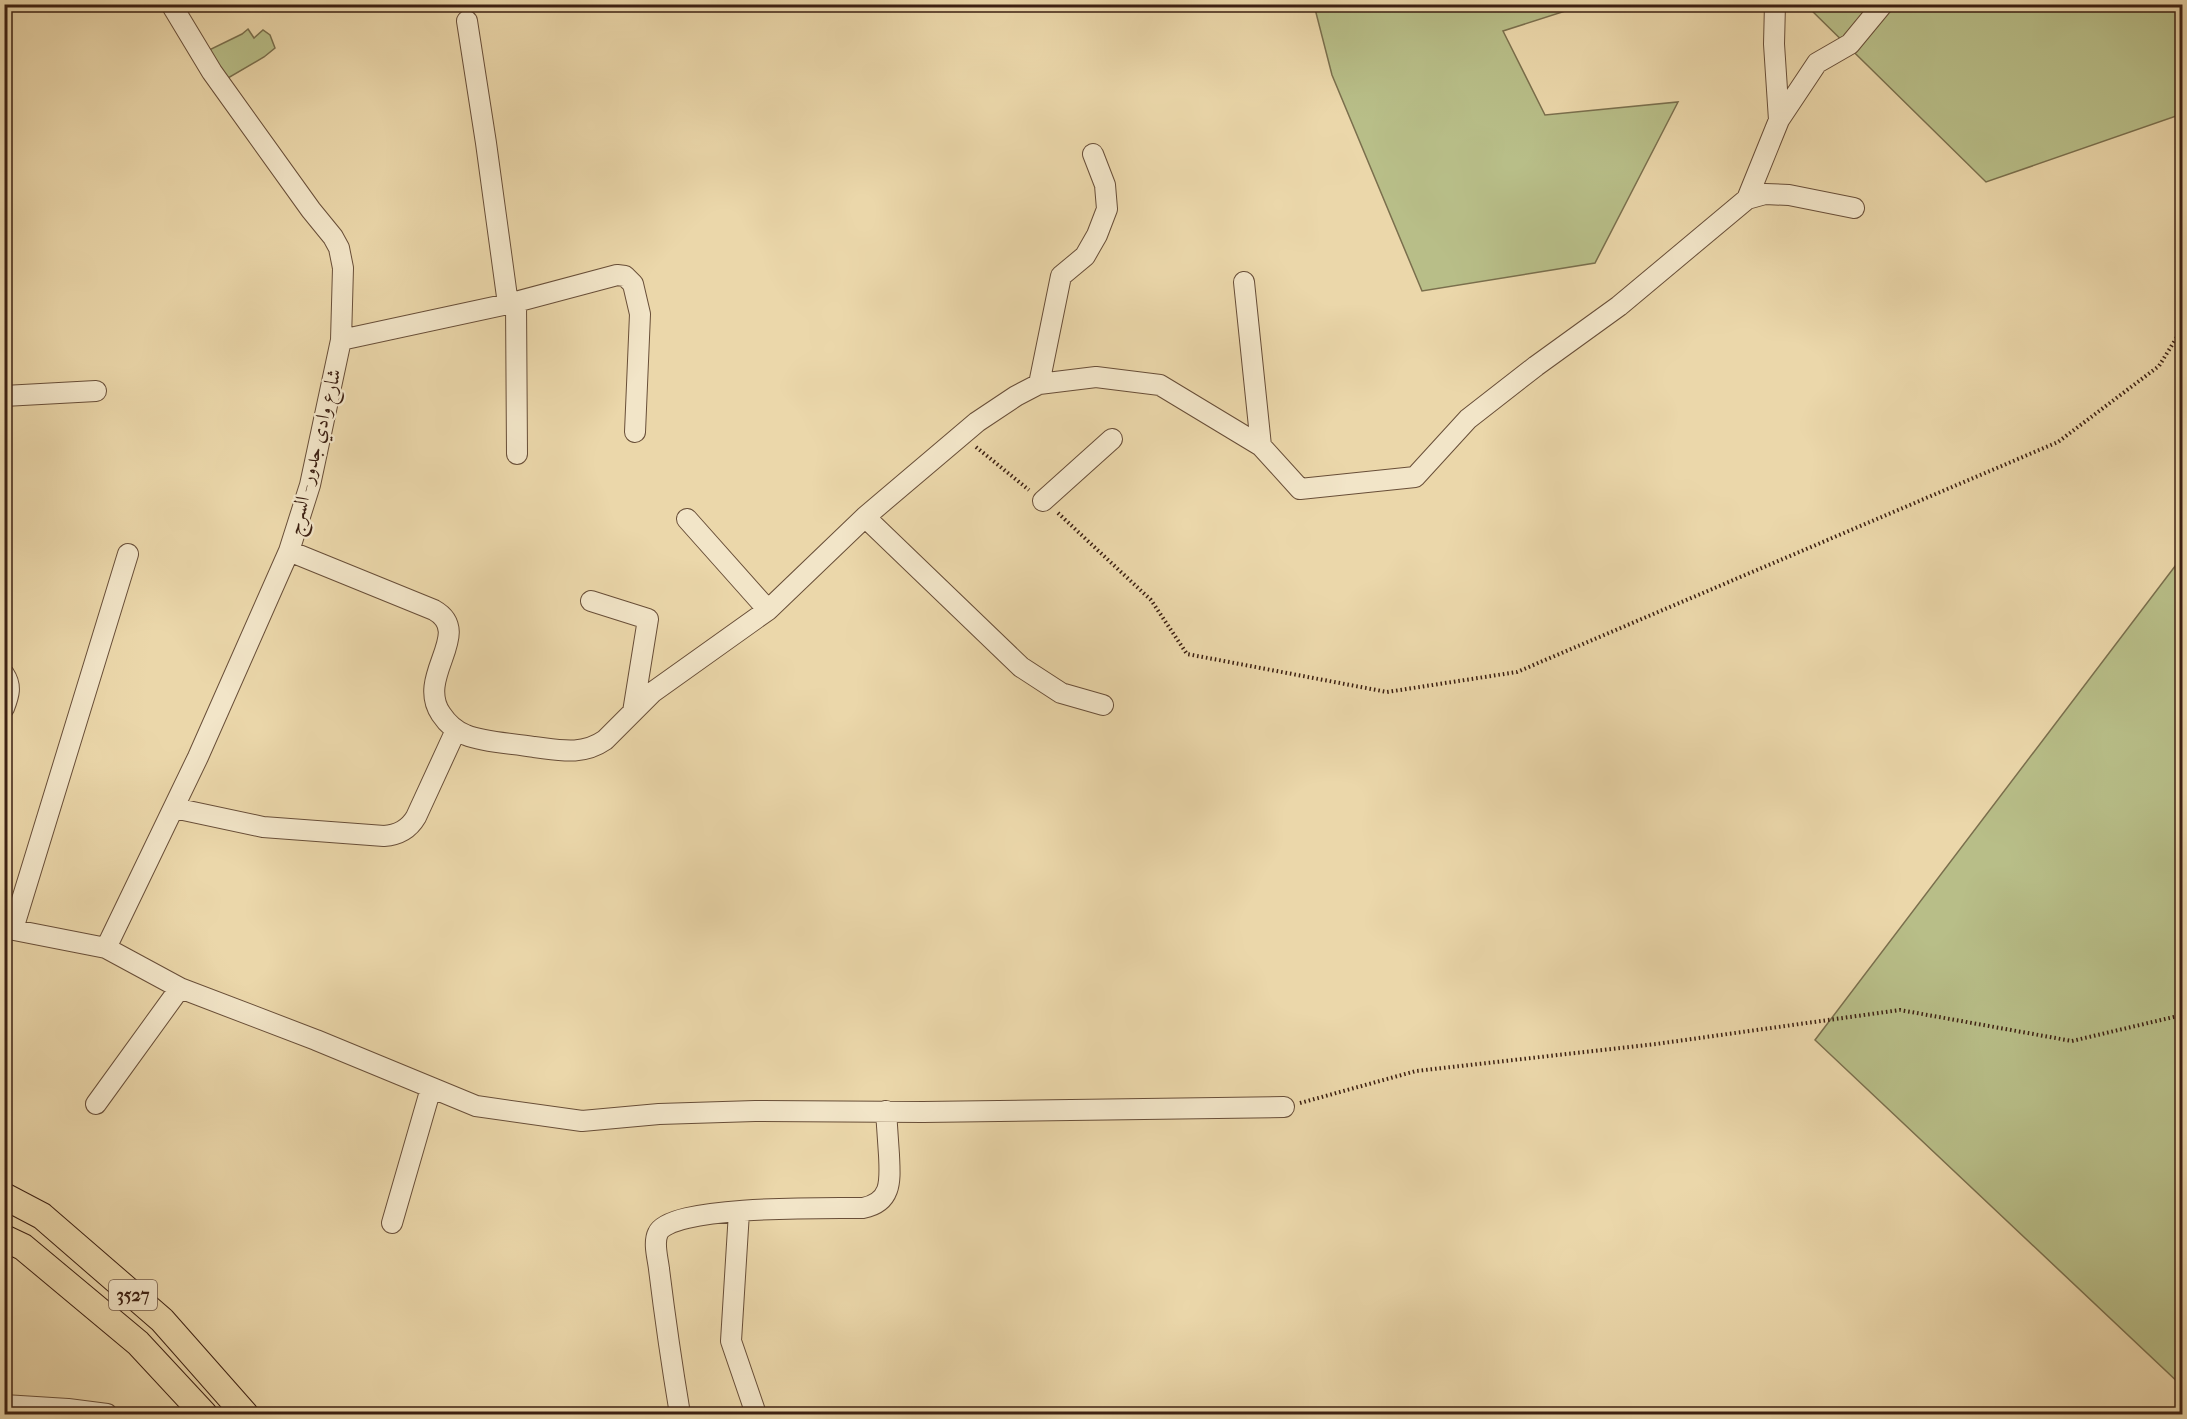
<svg xmlns="http://www.w3.org/2000/svg" width="2187" height="1419" viewBox="0 0 2187 1419" font-family="'IM FELL French Canon',Amiri,serif">
	<style>
		.green { fill: #b8be88; stroke: #7a6f4d; stroke-width: 1.5 }
		.lines { fill: none; stroke-linecap: round; stroke-linejoin: round }
		.minor-casing { stroke: #684e38; stroke-width: 22 }
		.major-casing { stroke: #3c2012; stroke-width: 28 }
		.path { stroke: #3c2012; stroke-width: 4; stroke-dasharray: 1.5 3; stroke-linecap: butt }
		.minor { stroke: #f2e5c8; stroke-width: 20 }
		.major { stroke: #ebd7aa; stroke-width: 26 }
		.labels { text-anchor: middle; dominant-baseline: central; stroke-width: 4.5; stroke-linejoin: round; paint-order: stroke }
		.shield { fill: #f2e5c8; stroke: #735b49; stroke-width: 1.5 }
		.shield-label { font-size: 18px; font-weight: bold; fill: #3c2012 }
		.street-label { font-size: 20px; fill: #3c2012; stroke: #f2e5c8 }
	</style>
	<rect width="100%" height="100%" fill="#ebd7aa"/>
	<filter id="stains"><feTurbulence type="fractalNoise" baseFrequency=".00333" numOctaves="4"/><feColorMatrix values="0 0 0 0 .2 0 0 0 0 .09 0 0 0 0 .02 0 0 0 .5 -.17"/></filter>
	<radialGradient id="worn" r=".72"><stop offset=".6" stop-color="#630" stop-opacity="0"/><stop offset="1" stop-color="#630" stop-opacity=".3"/></radialGradient>
	<!-- green -->
	<path class="green" d="M1314,5H1584L1503,31L1545,115L1678,102L1595,263L1422,291L1332,75Z
		M1806,5H2182V114L1986,182Z
		M248,29L254,38L263,30L270,35L275,48L264,57L223,81L207,51L242,34Z
		M2182,557V1386L1815,1040Z"/>
	<g class="lines">
		<!-- minor casing -->
		<g class="minor-casing">
			<path id="minor" d="M1775,4L1774,44L1779,120
				M467,21L486,143L508,304
				M1747,199L1765,194L1789,195L1854,208
				M1244,282L1261,446
				M516,302L517,454
				M341,340L508,304L617,275L625,276L633,284L640,314L635,432
				M1039,384L1061,276L1085,256L1097,235L1107,209L1105,185L1093,154
				M4,396L96,391
				M1043,501L1112,439
				M865,517L1021,667L1061,693L1103,705
				M687,519L768,610
				M289,551L434,610C475,633 415,676 441,714C447,723 455,731 466,735C486,743 512,743 534,747C559,750 582,756 605,740L653,692L768,610L865,517L977,422L1016,396L1039,384L1096,377L1160,385L1261,446L1300,489L1415,477L1468,419L1536,366L1619,306L1747,199L1779,120L1817,63L1850,44L1883,4
				M591,601L648,619L633,712
				M4,674C12,686 9,695 4,708
				M174,808L263,827L384,836C399,835 409,829 416,817L456,730
				M4,928L106,948L180,988L316,1040L476,1106L582,1121L659,1114L755,1111L923,1112L1284,1107
				M13,929L128,554
				M106,948L198,757L289,551L310,485L341,340L343,268L339,248L333,237L311,210L212,72L171,4
				M96,1104L180,988
				M739,1212L731,1341L756,1414
				M392,1223L431,1088
				M4,1405L68,1409L107,1414
				M680,1414C672,1366 665,1318 659,1269C658,1259 653,1243 658,1233C670,1205 831,1208 863,1208C893,1202 890,1179 889,1155C888,1140 887,1126 886,1111"/>
		</g>
		<!-- major casing -->
		<g class="major-casing">
			<path id="major" d="M4,1196L42,1216L162,1320L245,1414
				M4,1238L23,1247L138,1343L204,1414"/>
		</g>
		<!-- path -->
		<path class="path" d="M976,447L1029,490
			M1058,513L1151,600L1187,654L1387,692L1517,672L2058,442L2159,366L2182,329
			M1300,1103L1416,1071L1656,1044L1900,1010L2072,1041L2182,1015"/>
		<!-- minor -->
		<use href="#minor" class="minor"/>
		<!-- major -->
		<use href="#major" class="major"/>
	</g>
	<g class="labels">
		<!-- shield labels -->
		<rect class="shield" x="109" y="1280" width="48" height="30" rx="4.5"/>
		<g class="shield-label">
			<text x="133" y="1295">3527</text>
		</g>
		<!-- street labels -->
		<g class="street-label">
			<text transform="translate(314 452) rotate(-76)">شارع وادي جدور - السرج</text>
		</g>
	</g>
	<!-- margin -->
	<rect width="2187" height="1419" fill="none" stroke="#ebd7aa" stroke-width="24"/>
	<rect x="6" y="6" width="2175" height="1407" fill="none" stroke="#3c2012" stroke-width="3"/>
	<rect x="12" y="12" width="2163" height="1395" fill="none" stroke="#3c2012" stroke-width="1.5"/>
	<rect width="100%" height="100%" filter="url(#stains)"/>
	<rect width="100%" height="100%" fill="url(#worn)"/>
</svg>
